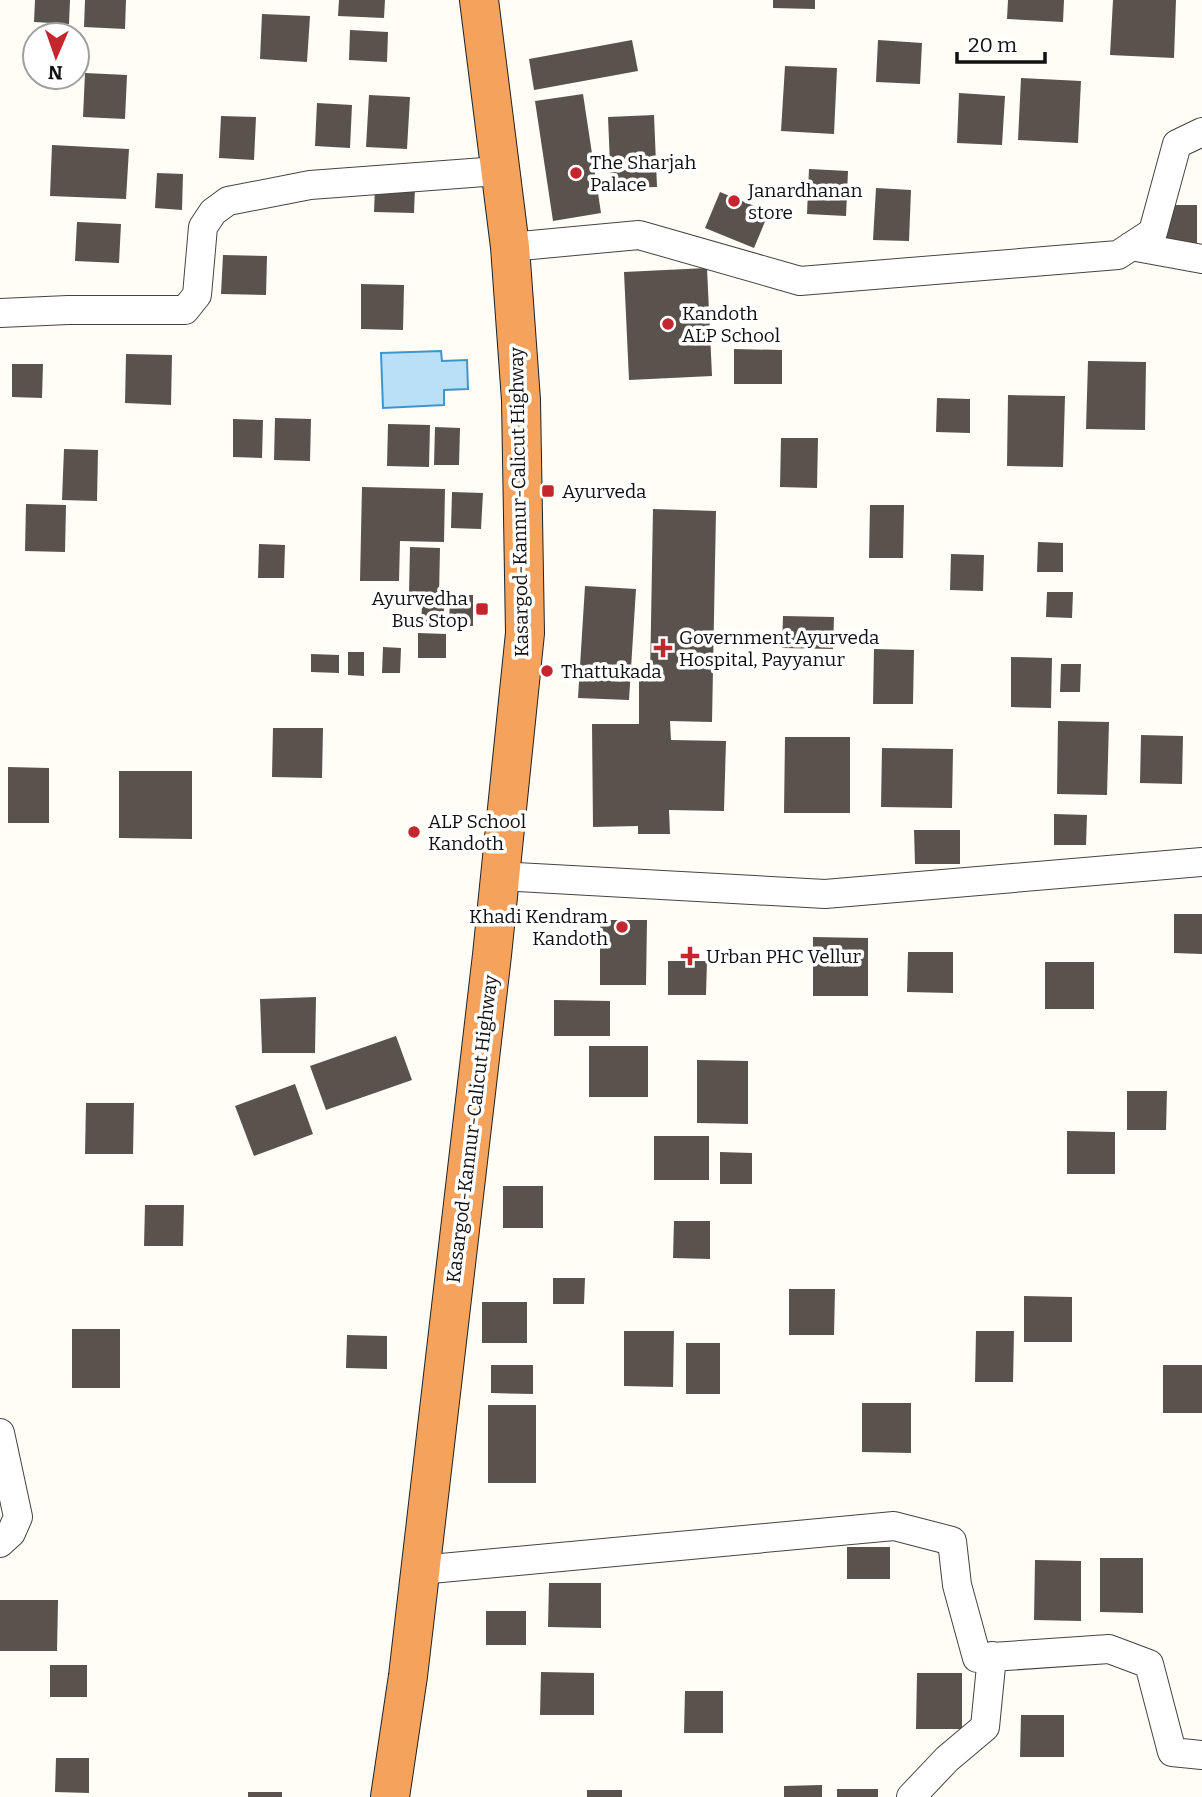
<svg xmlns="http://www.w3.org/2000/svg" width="1202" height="1797" viewBox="0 0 1202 1797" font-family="Bitter,serif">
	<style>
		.water { fill: #b9e0f7; stroke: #3f96cf; stroke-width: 2 }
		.building { fill: #5a524d }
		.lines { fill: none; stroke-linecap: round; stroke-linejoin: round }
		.street-casing { stroke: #444; stroke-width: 30 }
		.highway-casing { stroke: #222; stroke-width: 40 }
		.street { stroke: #fff; stroke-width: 28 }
		.highway { stroke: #f5a25d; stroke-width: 38 }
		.poi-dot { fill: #c4262e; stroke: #fff; stroke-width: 2.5 }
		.labels { text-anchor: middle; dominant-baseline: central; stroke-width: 7; stroke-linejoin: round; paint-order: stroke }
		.poi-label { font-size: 19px; fill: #111; stroke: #fff; text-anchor: start }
		.street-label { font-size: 19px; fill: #111; stroke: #fff }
	</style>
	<rect width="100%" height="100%" fill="#fffdf5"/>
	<!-- water -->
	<path class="water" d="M441,351L442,361L467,360L468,389L444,390V405L383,408L381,353Z"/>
	<!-- building -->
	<path class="building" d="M35,0H70L69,24L34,22Z
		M85,0H126L125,29L84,27Z
		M339,0H385L384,18L338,16Z
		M773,0H815V9L773,8Z
		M1008,0H1064L1063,22L1007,19Z
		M1113,0H1176L1174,58L1110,55Z
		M262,14L310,16L307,62L260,59Z
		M350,30L388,32L387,62L349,60Z
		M632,40L638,71L534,90L529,59Z
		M878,40L922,43L920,84L876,82Z
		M785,66L837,68L834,134L781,131Z
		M85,73L127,75L125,119L83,117Z
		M1021,78L1081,81L1078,143L1018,140Z
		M959,93L1005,96L1002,145L957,143Z
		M583,94L601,213L553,221L535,101Z
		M369,95L410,97L407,149L366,147Z
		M317,103L352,105L350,148L315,146Z
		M654,115L657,187L611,188L608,117Z
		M221,116L256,117L254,160L219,158Z
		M52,145L129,149L126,199L50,196Z
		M809,169L848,171L846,216L807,214Z
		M157,173L183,174L182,210L155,208Z
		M375,187H415L414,213L374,212Z
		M876,188L911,190L909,241L873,240Z
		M720,192L769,212L754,248L705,228Z
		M1165,205H1197V243H1164Z
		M77,222L121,224L119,263L75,261Z
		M223,255L267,256L266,295L221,294Z
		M707,268L712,376L629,380L624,272Z
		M361,284L404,285L403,330L361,329Z
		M734,349L782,350V384H734Z
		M126,354L172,355L171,405L125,403Z
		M1088,361L1146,362L1145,430L1086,429Z
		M12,364H43L42,398L12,397Z
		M1008,395L1065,396L1063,467L1007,466Z
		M937,398L970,399V433L936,432Z
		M275,418L311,419L310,461L274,460Z
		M233,419L263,420L262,458L233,457Z
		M388,424L430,425L429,467L387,466Z
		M435,427L460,428L459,465H434Z
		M781,438H818L817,488L780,487Z
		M64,449L98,450L97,501L62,500Z
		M362,487L445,489L444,542L400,541L399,581H360Z
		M452,492L483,493L481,529L451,528Z
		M26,504L66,505L65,552L25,551Z
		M870,505H904L903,558H869Z
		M653,509L716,511L712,722L670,721L671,740L726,741L724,811L669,810L670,834H638V826L593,827L592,724H639V679H650Z
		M1038,542L1063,543V572H1037Z
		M259,544L285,545L284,578H258Z
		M410,547L440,548L439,595L409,594Z
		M951,554L984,555L983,591L950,590Z
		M585,586L636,589L629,700L578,698Z
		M1047,592H1073L1072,618L1046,617Z
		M450,595H473V626H449Z
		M422,606L444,607V624H421Z
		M783,616L834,617L833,649L782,648Z
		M418,633L446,634V658H418Z
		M383,647L401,648L400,673H382Z
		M874,649L914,650L913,704H873Z
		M348,652H364V676L348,675Z
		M311,654L339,655V673L311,672Z
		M1011,657L1052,658L1051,708L1011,707Z
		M1061,664H1081L1080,692H1060Z
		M1058,721L1109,722L1107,795L1057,794Z
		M273,728H323L322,778L272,777Z
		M1141,735L1183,736L1182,784L1140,783Z
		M785,737H850V813H784Z
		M882,748L953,749L952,808L881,807Z
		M8,767L49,768V823H8Z
		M119,771H192V839L119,838Z
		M1054,814L1087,815L1086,845H1054Z
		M914,830H960V864H915Z
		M1174,914H1202V954L1174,953Z
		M600,920H647L646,985H600Z
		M813,937L868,938V996H813Z
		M908,952H953V993L907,992Z
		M668,961H707L706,995H668Z
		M1045,962H1094V1009H1045Z
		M316,997L315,1053H262L260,999Z
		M554,1000L610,1001V1036H554Z
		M396,1036L412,1080L326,1110L310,1066Z
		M589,1046H648V1097H589Z
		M697,1060L748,1061V1124L697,1123Z
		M295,1084L313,1134L254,1156L235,1106Z
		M1127,1091H1167L1166,1130H1127Z
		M86,1103H134L133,1154H85Z
		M1067,1131L1115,1132V1174H1067Z
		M654,1136H709V1180H654Z
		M720,1152L752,1153V1184H720Z
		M503,1186H543V1228H503Z
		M145,1205H184L183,1246H144Z
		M674,1221H710V1259L673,1258Z
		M553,1278H585L584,1304H553Z
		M789,1289H835L834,1335H789Z
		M1024,1296L1072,1297V1342H1024Z
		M482,1302H527V1343H482Z
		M72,1329H120V1388H72Z
		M624,1331H674L673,1387L624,1386Z
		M976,1331H1014L1013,1382H975Z
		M347,1335L387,1336V1369L346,1368Z
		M686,1343H720V1394H686Z
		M491,1365H533V1394L491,1393Z
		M1163,1365H1202V1413H1163Z
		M862,1403H911V1453L862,1452Z
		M488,1405H536V1483H488Z
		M847,1547H890V1579H847Z
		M1100,1558H1143V1613L1100,1612Z
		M1035,1560L1081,1561V1621L1034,1620Z
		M549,1583H601V1628L548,1627Z
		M0,1600H58L57,1651H0Z
		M486,1611H526V1645H486Z
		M50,1665H87V1697H50Z
		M541,1672L594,1673V1715H540Z
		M917,1673H962V1729H916Z
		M685,1691H723V1733H684Z
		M1021,1715H1064V1757H1020Z
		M56,1758H89V1793L55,1792Z
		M822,1785V1797H784V1786Z
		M837,1789H878V1797H837Z
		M587,1790H622V1797H587Z
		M248,1792H282V1797H248Z"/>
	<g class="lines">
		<!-- street casing -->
		<g class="street-casing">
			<path id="street" d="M1131,246L1202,259
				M510,247L639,235L800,281L1118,255L1153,232L1177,144L1202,132
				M0,313L68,310H185L197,295L203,227L213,212L228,201L310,185L498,171
				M500,876L825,894L1202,862
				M0,1433L18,1517L11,1533L0,1543
				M420,1570L894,1526L952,1541L957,1585L977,1658L1109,1649L1149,1664L1172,1752L1202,1755
				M911,1797L947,1759L985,1727L992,1656"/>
		</g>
		<!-- highway casing -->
		<g class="highway-casing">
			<path id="highway" d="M390,1797L408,1676L492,955L525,633L521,400L510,247L479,0"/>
		</g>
		<!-- street -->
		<use href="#street" class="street"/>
		<!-- highway -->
		<use href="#highway" class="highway"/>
	</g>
	<!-- markers -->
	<g class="poi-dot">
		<circle cx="576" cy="173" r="7"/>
		<circle cx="734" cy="201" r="7"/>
		<circle cx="668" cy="324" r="7"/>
		<rect x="541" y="484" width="14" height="14" rx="3.5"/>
		<rect x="475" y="602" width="14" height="14" rx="3.5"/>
		<path d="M659.5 637.5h7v7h7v7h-7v7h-7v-7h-7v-7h7z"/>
		<circle cx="547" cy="671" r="7"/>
		<circle cx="414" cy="832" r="7"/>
		<circle cx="622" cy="927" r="7"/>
		<path d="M686.5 945.5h7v7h7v7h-7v7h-7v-7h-7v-7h7z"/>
	</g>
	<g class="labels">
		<!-- poi labels -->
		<g class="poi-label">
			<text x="590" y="162">The Sharjah<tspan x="590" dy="22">Palace</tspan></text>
			<text x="748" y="190">Janardhanan<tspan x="748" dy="22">store</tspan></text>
			<text x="682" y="313">Kandoth<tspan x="682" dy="22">ALP School</tspan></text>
			<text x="562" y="491">Ayurveda</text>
			<text x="468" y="598" text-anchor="end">Ayurvedha<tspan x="468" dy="22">Bus Stop</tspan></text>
			<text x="679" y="637">Government Ayurveda<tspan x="679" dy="22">Hospital, Payyanur</tspan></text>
			<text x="561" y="671">Thattukada</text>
			<text x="428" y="821">ALP School<tspan x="428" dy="22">Kandoth</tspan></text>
			<text x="608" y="916" text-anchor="end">Khadi Kendram<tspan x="608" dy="22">Kandoth</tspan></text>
			<text x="706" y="956">Urban PHC Vellur</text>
		</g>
		<!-- street labels -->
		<g class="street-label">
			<text transform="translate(519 502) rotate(-91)">Kasargod-Kannur-Calicut Highway</text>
			<text transform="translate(472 1129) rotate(-83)">Kasargod-Kannur-Calicut Highway</text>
		</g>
	</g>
	<!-- north arrow -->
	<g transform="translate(56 56) rotate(182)"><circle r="33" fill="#ffffff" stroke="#a0a0a0" stroke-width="2"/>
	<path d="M0-5L12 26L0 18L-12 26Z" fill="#c4262e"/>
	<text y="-10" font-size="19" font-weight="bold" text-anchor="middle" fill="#111111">N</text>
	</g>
	<!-- scale -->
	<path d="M957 52v10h88v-10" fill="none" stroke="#111111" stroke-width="3.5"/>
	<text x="968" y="52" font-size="21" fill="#111111" stroke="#ffffff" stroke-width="5" paint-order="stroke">20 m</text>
</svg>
